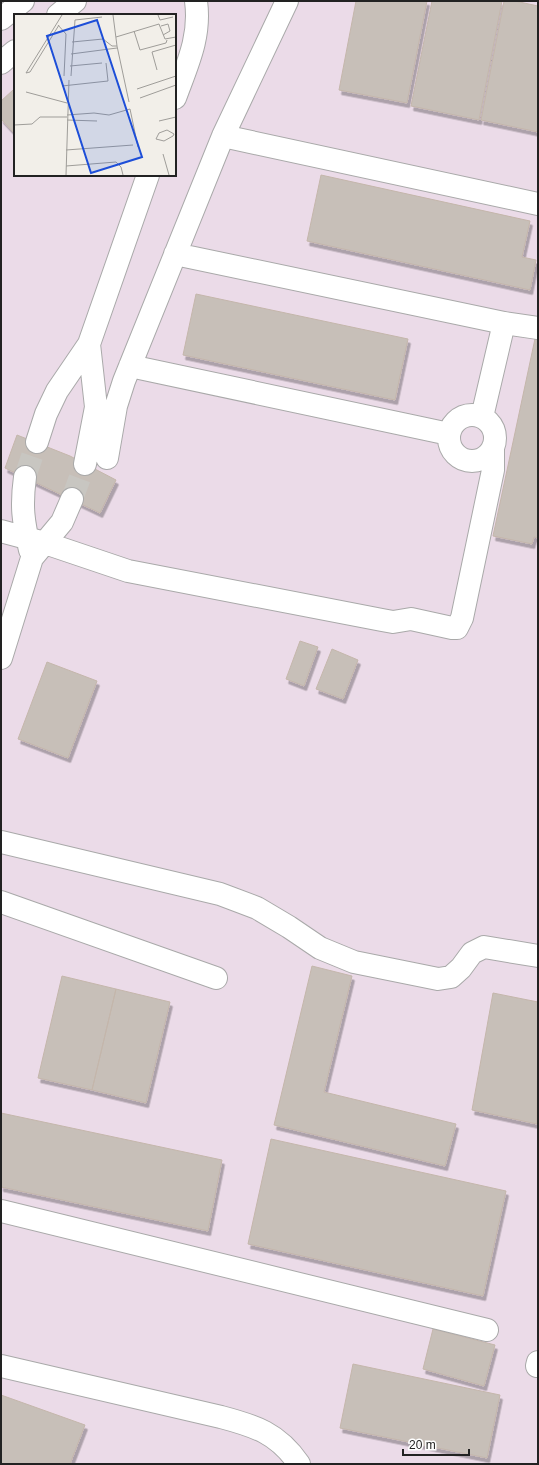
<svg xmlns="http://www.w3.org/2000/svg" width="539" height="1465" viewBox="0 0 539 1465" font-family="Helvetica,sans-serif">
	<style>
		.industrial { fill: #ebdbe8; fill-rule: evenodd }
		.building { fill: #c7bfb8; stroke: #c4b6ab; filter: url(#shadow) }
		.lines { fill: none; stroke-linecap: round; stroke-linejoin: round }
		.minor-tunnel { stroke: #c8c6c1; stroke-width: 22; stroke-dasharray: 22 11; stroke-linecap: butt }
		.minor-casing { stroke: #a9a9a9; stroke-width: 24 }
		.minor { stroke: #fff; stroke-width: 22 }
		.inset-road { fill: none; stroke: #9f9d99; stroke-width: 1 }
		.view { fill: #1d4ed8; fill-opacity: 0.15; stroke: #1d4ed8; stroke-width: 2 }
		.inset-edge { fill: none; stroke: #222; stroke-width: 2 }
	</style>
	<defs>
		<filter id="shadow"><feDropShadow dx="2.5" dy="4.5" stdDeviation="0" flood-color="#0004"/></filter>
	</defs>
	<rect width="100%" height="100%" fill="#f2efe9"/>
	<!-- industrial -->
	<path class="industrial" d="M1,1H538V1464H1ZM15,15H175V175H15Z"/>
	<!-- building -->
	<path class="building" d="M356,1H427L407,103L339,90Z
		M432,1H502L479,120L411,106Z
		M504,1H515L538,6V132L481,120Z
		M13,90L15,92V134L1,119V101Z
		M321,175L530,221L522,257L536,260L530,290L307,241Z
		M196,294L408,339L395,400L183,355Z
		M536,334L538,335V538L534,537L532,544L493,536Z
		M17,435L70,456L116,480L100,513L5,468Z
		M300,641L318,647L304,686L286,679Z
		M332,649L358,660L343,699L316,689Z
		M47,662L97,681L68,758L18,739Z
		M312,966L352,976L324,1092L456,1124L445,1166L274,1125Z
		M62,976L116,989L92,1090L38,1078Z
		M116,989L170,1002L146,1103L92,1090Z
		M493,993L538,1002L537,1124L472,1110Z
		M1,1113L222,1160L208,1231L1,1187Z
		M271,1139L506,1191L483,1296L248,1244Z
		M433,1329L495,1345L484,1386L423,1369Z
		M353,1364L500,1395L487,1458L340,1428Z
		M1,1395L85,1425L70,1464H1Z"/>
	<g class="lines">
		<!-- minor-tunnel -->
		<path class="minor-tunnel" d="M25,477L37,442
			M72,499L85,464"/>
		<!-- minor casing -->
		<g class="minor-casing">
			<path id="minor" d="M58,15L75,1
				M1,19L23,1
				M1,63L15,51
				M175,98C187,65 201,37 196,1
				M223,136L538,204
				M175,254L504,323L538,328
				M130,366L449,434
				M449 438a23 23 0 1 1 46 0a23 23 0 1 1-46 0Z
				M482,417L504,323
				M37,442L46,414L57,391L89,344L148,175
				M107,458L116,406L124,381L223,136L287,1
				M85,464L96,407L89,344
				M25,477C21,506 23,521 30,550
				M1,531L45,543L128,571L382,620L393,622L411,619L452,628H457L462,618L493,470V447
				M1,658L32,558L62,522L72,499
				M1,842L220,894L257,908L289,927L320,948L354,962L438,979L451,977L461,968L472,953L484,947L538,956
				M1,902L216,978
				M1,1211L487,1330
				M1,1366L221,1417C255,1426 278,1433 299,1464
				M537,1366L538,1362"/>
		</g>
		<!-- minor -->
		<use href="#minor" class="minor"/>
	</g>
	<!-- overview -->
	<g transform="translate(14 14)">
		<rect width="162" height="162" fill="#f2efe9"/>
		<path class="inset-road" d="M99,1L103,32L115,88M144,1L146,6L159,3M44,11L52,20L50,62M45,11L16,58L12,59L48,1M147,12L154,10L156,17L149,21M120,17L126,36L152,29L153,26M102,23L145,10L151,25L162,23M58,28L89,25L98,32H103M57,40L103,34M56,52L88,49M143,56L138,38L162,31M57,62L61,6L88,3M48,72L94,67L92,49M123,75L162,62M12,78L53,89M126,84L162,71M53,101L80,99L95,101L116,95L124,133M53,106L83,107M145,107L162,103M0,111L18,110L26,103H53M153,116L160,120L159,122L150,127L142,125L145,119ZM52,136L119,131M149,140L155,161M52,152L102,148L107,153L109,161M52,161L55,66"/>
		<path class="view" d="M83,6L128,143L77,159L33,22Z"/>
		<rect width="162" height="162" class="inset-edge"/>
	</g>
	<!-- border -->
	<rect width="539" height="1465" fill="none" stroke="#222222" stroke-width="4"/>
	<!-- scale -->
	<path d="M403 1449v6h66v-6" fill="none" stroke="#222222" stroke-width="2"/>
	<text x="409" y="1449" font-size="12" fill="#222222" stroke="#ffffff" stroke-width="3" paint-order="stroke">20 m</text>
</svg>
